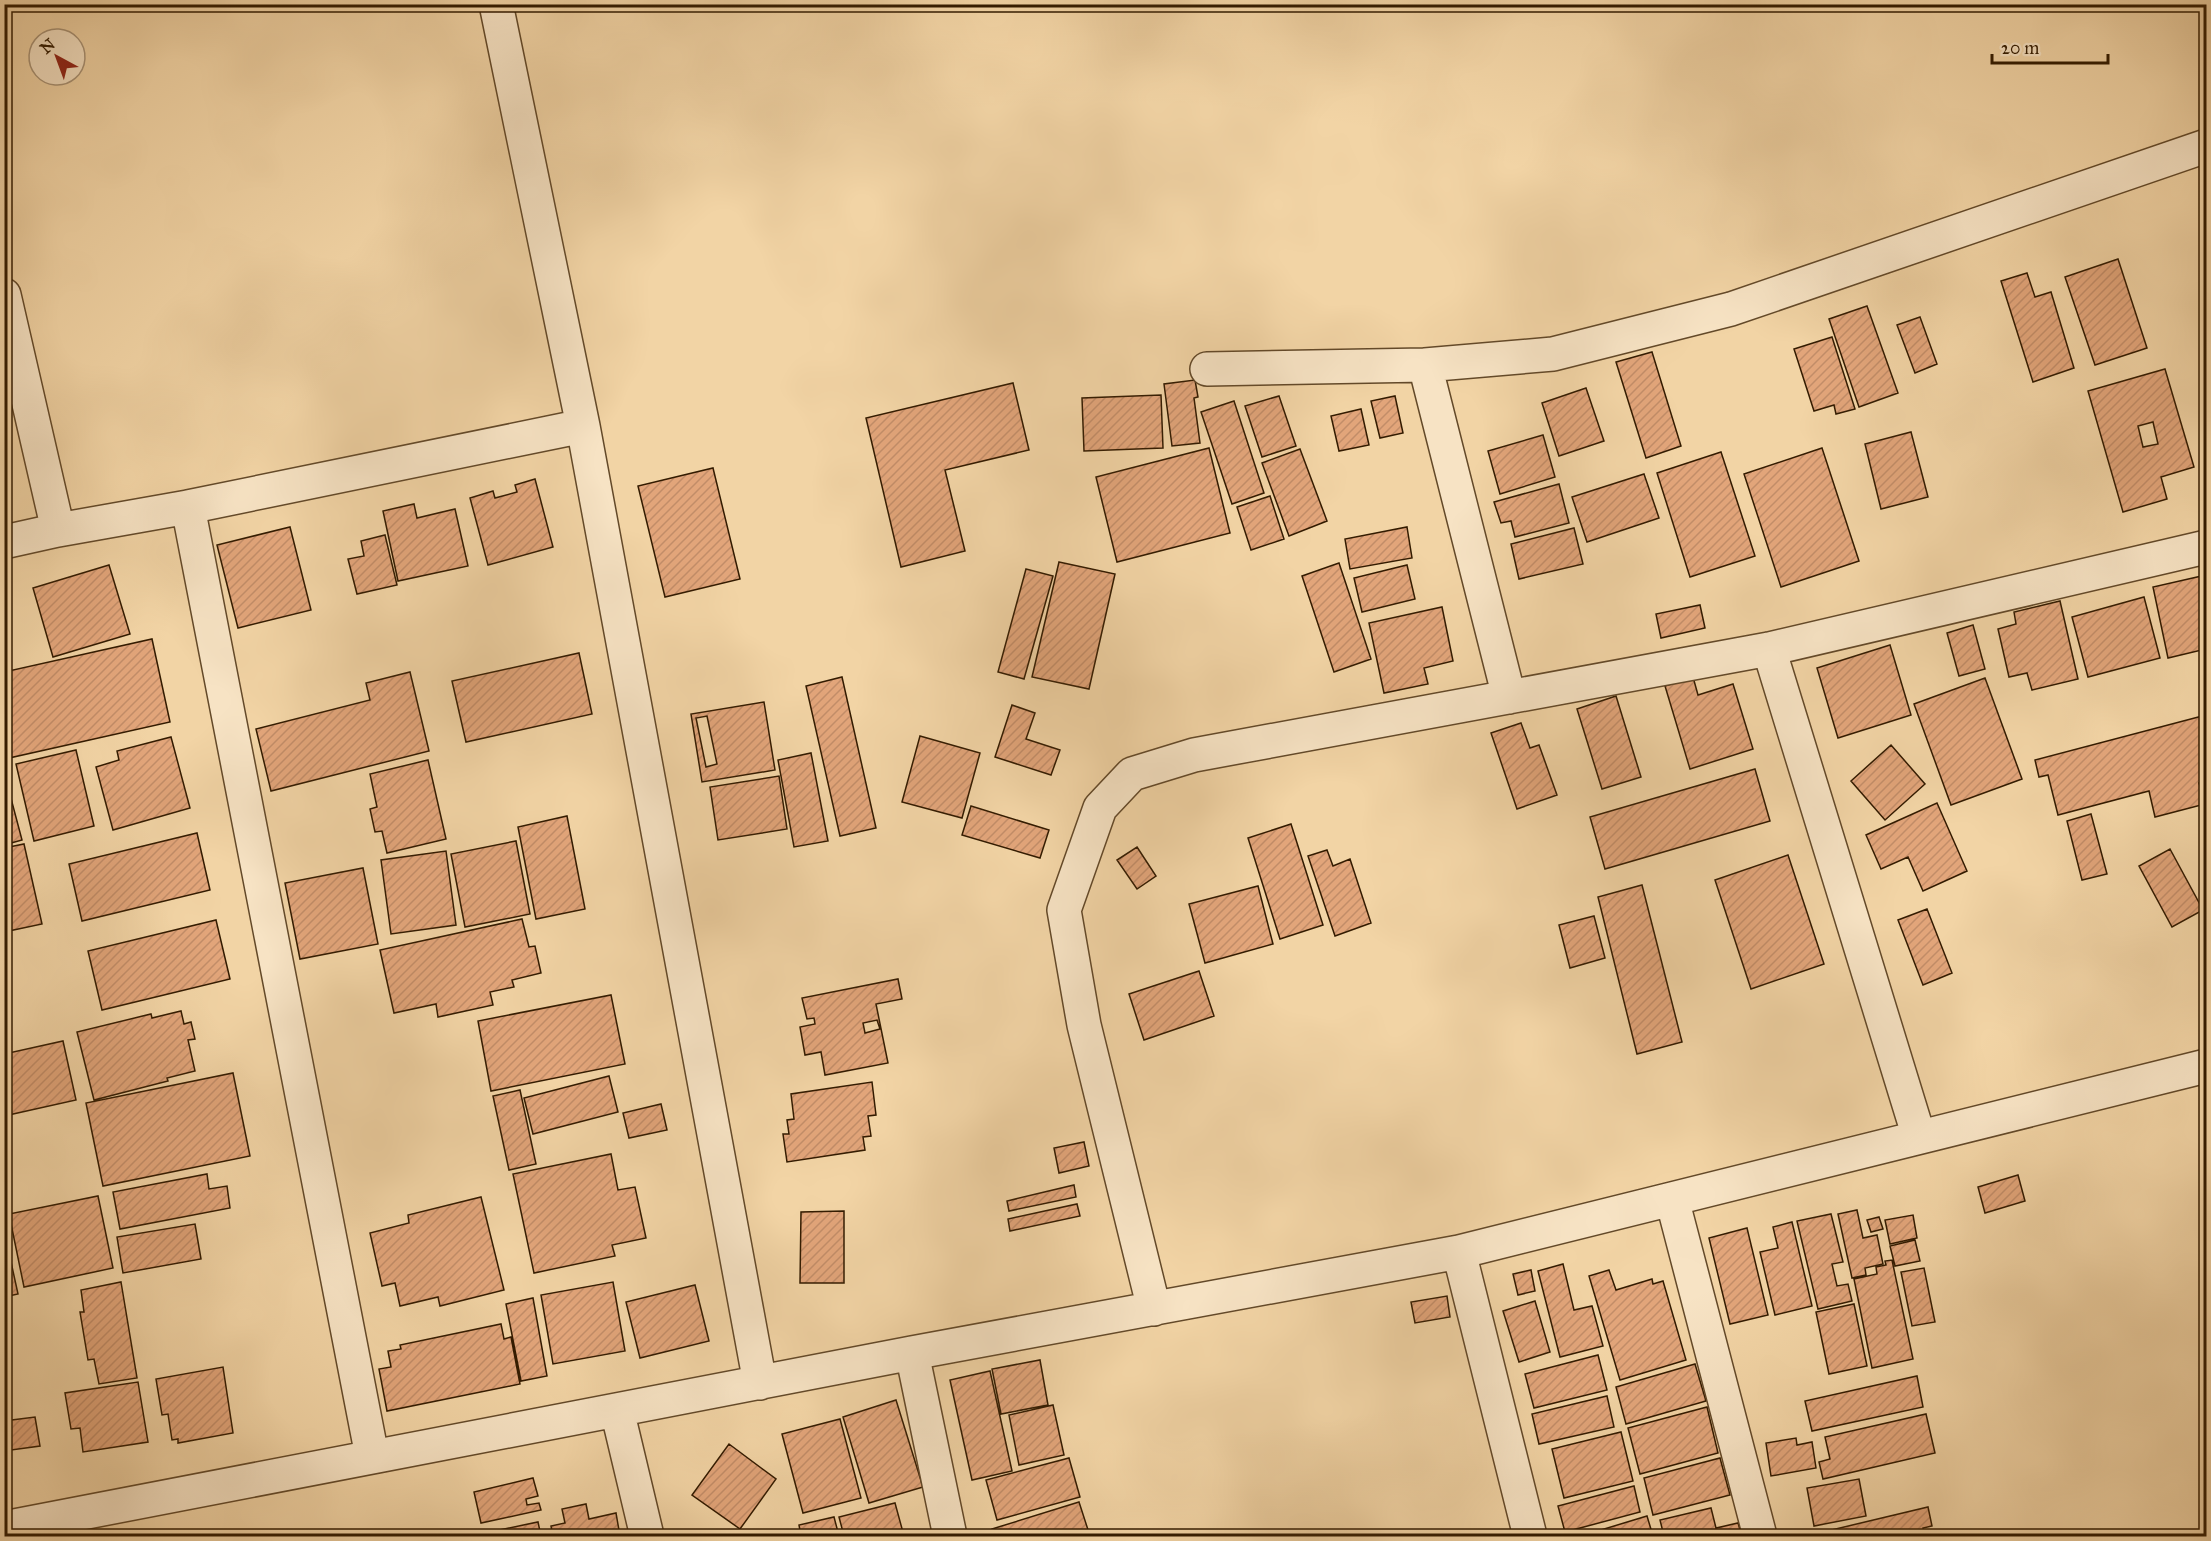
<svg xmlns="http://www.w3.org/2000/svg" width="2211" height="1541" viewBox="0 0 2211 1541" font-family="'IM FELL Great Primer',serif">
	<style>
		.building { fill: url(#building-hatch); stroke: #331b00; stroke-width: 1.5; fill-rule: evenodd }
		.lines { fill: none; stroke-linecap: round; stroke-linejoin: round }
		.minor-casing { stroke: #634929; stroke-width: 36 }
		.minor { stroke: #f7e3c4; stroke-width: 33 }
	</style>
	<defs>
		<pattern id="building-hatch" width="6" height="6" patternUnits="userSpaceOnUse" patternTransform="scale(1.5)"><rect width="6" height="6" fill="#e2a57a"/><path d="M-1 1l2-2M0 6l6-6M5 7l2-2" fill="none" stroke="#c28d68"/></pattern>
	</defs>
	<rect width="100%" height="100%" fill="#f2d4a5"/>
	<filter id="stains"><feTurbulence type="fractalNoise" baseFrequency=".00333" numOctaves="4"/><feColorMatrix values="0 0 0 0 .2 0 0 0 0 .09 0 0 0 0 .02 0 0 0 .5 -.17"/></filter>
	<radialGradient id="worn" r=".72"><stop offset=".6" stop-color="#630" stop-opacity="0"/><stop offset="1" stop-color="#630" stop-opacity=".3"/></radialGradient>
	<!-- building -->
	<path class="building" d="M2118,259L2147,348L2095,365L2065,277Z
		M2027,273L2035,297L2051,292L2074,368L2033,382L2001,281Z
		M1867,306L1898,393L1859,407L1829,319Z
		M1920,317L1937,364L1915,373L1897,325Z
		M1832,337L1855,409L1836,414L1834,405L1814,411L1794,349Z
		M1652,352L1681,446L1646,458L1616,362Z
		M2165,369L2194,467L2161,477L2167,499L2123,512L2088,391ZM2153,422L2158,444L2143,447L2138,426Z
		M1195,380L1198,397L1194,398L1200,443L1172,446L1164,384Z
		M1013,383L1029,450L945,470L965,551L901,567L866,418Z
		M1586,388L1604,441L1559,456L1542,403Z
		M1161,395L1163,448L1084,451L1082,398Z
		M1279,396L1296,446L1262,457L1245,406Z
		M1395,396L1403,433L1380,438L1371,401Z
		M1234,401L1264,493L1232,504L1201,412Z
		M1361,409L1369,445L1339,451L1331,416Z
		M1911,432L1928,497L1881,509L1865,444Z
		M1543,435L1555,477L1500,494L1488,451Z
		M1209,448L1230,533L1117,562L1096,477Z
		M1822,448L1859,561L1781,587L1744,474Z
		M1300,449L1327,521L1289,536L1262,463Z
		M1721,452L1755,556L1690,577L1657,473Z
		M713,468L740,579L665,597L638,486Z
		M1644,474L1659,518L1587,542L1572,497Z
		M535,479L553,547L488,565L470,498L493,491L495,498L517,492L515,485Z
		M1559,484L1569,523L1515,537L1511,521L1501,523L1494,502Z
		M1270,496L1284,539L1251,550L1237,507Z
		M414,504L417,518L455,509L468,566L398,581L383,511Z
		M290,527L311,610L238,628L217,545Z
		M1407,527L1412,558L1350,569L1345,539Z
		M1574,528L1583,564L1519,579L1511,544Z
		M385,535L397,585L357,594L348,559L364,556L361,541Z
		M1059,562L1115,574L1089,689L1032,677Z
		M1339,563L1371,659L1334,672L1302,576Z
		M109,565L130,634L53,657L33,588Z
		M1407,565L1415,599L1362,612L1354,578Z
		M1026,569L1053,576L1024,679L998,672Z
		M2206,575V649L2168,658L2153,587Z
		M4,592L11,614L4,616Z
		M2144,597L2160,658L2088,677L2072,617Z
		M2060,601L2078,679L2032,690L2027,673L2009,677L1998,629L2016,624L2014,612Z
		M1700,605L1705,628L1661,638L1656,614Z
		M1442,607L1453,661L1424,668L1428,684L1384,693L1369,623Z
		M1973,625L1985,669L1959,676L1947,633Z
		M152,639L170,722L9,758L4,736V672Z
		M1890,645L1911,715L1838,738L1817,668Z
		M579,653L592,714L466,742L452,681Z
		M410,672L429,751L271,791L256,729L370,700L366,683Z
		M842,677L876,828L840,836L806,686Z
		M1693,677L1698,695L1733,684L1753,749L1690,769L1665,686Z
		M1985,678L2022,779L1951,805L1914,704Z
		M1616,696L1641,777L1602,789L1577,709Z
		M764,702L775,770L702,782L691,714ZM707,716L717,764L706,767L696,718Z
		M1012,705L1035,713L1026,739L1060,750L1051,775L995,757Z
		M2206,715V781L2199,783L2205,804L2155,817L2149,791L2058,815L2048,775L2039,777L2035,760Z
		M1521,723L1530,748L1539,745L1557,795L1517,809L1491,733Z
		M920,736L980,753L962,818L902,802Z
		M171,737L190,808L113,830L96,767L119,760L117,751Z
		M1891,745L1925,784L1885,820L1851,781Z
		M76,750L94,826L34,841L16,764Z
		M811,753L828,841L794,847L778,760Z
		M428,760L446,839L387,853L382,831L375,832L370,809L377,807L370,774Z
		M1755,769L1770,821L1605,869L1590,817Z
		M4,772L22,840L4,845Z
		M779,776L787,829L718,840L710,787Z
		M1937,803L1967,871L1923,891L1908,857L1881,869L1866,835Z
		M971,806L1049,830L1040,858L962,835Z
		M2091,814L2107,874L2082,880L2067,821Z
		M567,816L585,909L536,919L518,827Z
		M1291,824L1323,925L1280,939L1248,838Z
		M197,833L210,890L82,921L69,864Z
		M516,841L530,914L465,927L451,854Z
		M24,844L42,924L4,932V848Z
		M1137,847L1156,876L1137,889L1117,860Z
		M2170,849L2203,910L2172,927L2139,866Z
		M1327,850L1333,866L1350,859L1371,923L1335,936L1308,856Z
		M446,851L456,925L391,934L381,860Z
		M1788,855L1824,964L1751,989L1715,880Z
		M363,868L378,944L300,959L285,883Z
		M1642,885L1682,1042L1637,1054L1598,897Z
		M1258,886L1273,944L1205,963L1189,904Z
		M1927,909L1952,973L1923,985L1898,920Z
		M1594,916L1605,958L1570,968L1559,925Z
		M522,919L529,947L535,946L541,973L512,980L514,987L490,992L493,1005L438,1017L436,1004L394,1013L380,950Z
		M216,920L230,979L102,1010L88,951Z
		M1199,971L1214,1016L1144,1040L1129,994Z
		M898,979L902,999L876,1004L888,1063L825,1075L821,1052L805,1055L800,1027L815,1024L814,1018L807,1019L802,998ZM877,1020L880,1029L865,1033L863,1023Z
		M611,995L625,1064L491,1091L478,1021Z
		M181,1011L184,1024L191,1022L195,1039L188,1040L195,1071L167,1078L168,1081L94,1100L77,1032L151,1014L152,1018Z
		M63,1041L76,1100L4,1116V1054Z
		M233,1073L250,1156L103,1186L86,1103Z
		M609,1076L618,1112L533,1134L524,1098Z
		M872,1082L876,1115L868,1116L871,1136L863,1137L865,1150L787,1162L783,1134H789L787,1120L794,1119L791,1094Z
		M520,1090L536,1164L509,1170L493,1096Z
		M661,1104L667,1130L629,1138L623,1113Z
		M1084,1142L1089,1166L1059,1173L1054,1148Z
		M611,1154L618,1190L635,1187L646,1238L612,1245L615,1256L534,1273L513,1174Z
		M207,1174L209,1189L227,1186L230,1208L120,1229L113,1192Z
		M2018,1175L2025,1201L1985,1213L1978,1187Z
		M1074,1185L1076,1197L1009,1211L1007,1201Z
		M98,1196L113,1268L24,1287L9,1214Z
		M481,1197L504,1290L440,1306L438,1297L400,1306L395,1283L382,1286L370,1233L409,1223L408,1215Z
		M1077,1204L1080,1216L1010,1231L1008,1219Z
		M1857,1210L1863,1238L1877,1235L1883,1264L1865,1268L1866,1275L1852,1278L1838,1214Z
		M844,1211V1283H800L801,1212Z
		M1831,1214L1843,1262L1832,1264L1837,1286L1848,1284L1852,1301L1818,1309L1797,1221Z
		M1913,1215L1917,1238L1890,1244L1885,1220Z
		M1879,1217L1883,1229L1871,1232L1867,1220Z
		M1792,1222L1812,1306L1775,1315L1760,1252L1778,1248L1773,1227Z
		M195,1224L201,1259L123,1273L117,1237Z
		M1747,1228L1768,1315L1730,1324L1709,1238Z
		M1915,1240L1920,1261L1895,1266L1890,1246Z
		M1892,1260L1913,1359L1872,1368L1854,1279L1877,1274L1876,1267L1886,1265L1885,1261Z
		M11,1262L18,1294L4,1297V1263Z
		M1563,1264L1574,1310L1592,1306L1603,1346L1560,1357L1538,1271Z
		M1924,1268L1935,1322L1912,1326L1901,1272Z
		M1531,1270L1535,1291L1518,1295L1513,1274Z
		M1609,1270L1616,1290L1652,1279L1653,1284L1663,1281L1686,1360L1620,1380L1589,1276Z
		M121,1282L137,1378L99,1384L94,1359L88,1360L80,1312H84L81,1290Z
		M613,1282L625,1351L553,1364L541,1295Z
		M695,1285L709,1341L640,1358L626,1302Z
		M1447,1296L1450,1317L1415,1323L1411,1302Z
		M533,1298L547,1376L521,1381L506,1304Z
		M1535,1301L1550,1352L1519,1362L1503,1311Z
		M1854,1304L1867,1366L1829,1374L1816,1312Z
		M501,1324L504,1339L511,1337L520,1384L387,1411L379,1369L391,1367L388,1351L401,1349L400,1345Z
		M1598,1355L1607,1390L1534,1408L1525,1374Z
		M1040,1360L1048,1405L1001,1414L992,1369Z
		M1695,1364L1706,1401L1626,1424L1616,1387Z
		M223,1367L233,1433L178,1443V1439L172,1440L168,1414L162,1415L156,1379Z
		M990,1371L1012,1471L972,1480L950,1380Z
		M1917,1376L1923,1407L1812,1431L1805,1401Z
		M138,1382L148,1442L83,1452L80,1428L71,1429L65,1393Z
		M1607,1396L1614,1427L1539,1444L1532,1414Z
		M896,1400L923,1487L869,1503L843,1417Z
		M1053,1405L1064,1455L1019,1465L1009,1415Z
		M1707,1407L1718,1453L1640,1474L1628,1428Z
		M1926,1414L1935,1453L1823,1479L1819,1462L1830,1459L1825,1437Z
		M35,1417L40,1446L4,1451V1421Z
		M840,1419L861,1498L803,1513L782,1434Z
		M1621,1432L1633,1481L1564,1498L1552,1449Z
		M1796,1438L1797,1445L1812,1442L1816,1468L1771,1476L1766,1443Z
		M729,1444L776,1479L740,1529L692,1495Z
		M1069,1458L1080,1497L997,1520L986,1480Z
		M1720,1458L1730,1495L1653,1515L1644,1478Z
		M533,1478L538,1496L526,1499L527,1505L539,1503L541,1510L481,1523L474,1492Z
		M1859,1479L1866,1516L1814,1526L1807,1488Z
		M1634,1486L1640,1512L1565,1532L1558,1506Z
		M1079,1502L1090,1536H994L992,1529Z
		M895,1503L904,1536H844L839,1517Z
		M586,1504L589,1519L616,1513L620,1536H553L551,1526L565,1523L562,1509Z
		M1928,1507L1932,1526L1923,1528L1925,1536H1824L1823,1532Z
		M1711,1508L1716,1528L1738,1523L1742,1536H1664L1660,1520Z
		M1647,1516L1653,1536H1592L1591,1533Z
		M834,1517L839,1536H801L799,1525Z
		M538,1522L541,1536H480V1534Z
		M1587,1530L1588,1536H1565L1564,1535Z
		M350,1531L351,1536H326Z
		M772,1531L773,1536H742Z"/>
	<g class="lines">
		<!-- minor casing -->
		<g class="minor-casing">
			<path id="minor" d="M4,295L58,530L4,542
				M1207,369L1425,365
				M583,426L760,1383
				M188,507L583,426L496,4
				M58,530L188,507L372,1456
				M1769,649L1919,1137
				M1509,697L1425,365L1553,354L1731,309L2206,146
				M1672,1199L1760,1536
				M1459,1252L1530,1536
				M1154,1309L1084,1025L1064,910L1100,808L1132,774L1194,755L1769,649L2206,547
				M912,1353L950,1536
				M617,1410L647,1536
				M4,1528L912,1353L1459,1252L2206,1066"/>
		</g>
		<!-- minor -->
		<use href="#minor" class="minor"/>
	</g>
	<!-- margin -->
	<rect width="2211" height="1541" fill="none" stroke="#f2d4a5" stroke-width="24"/>
	<rect x="6" y="6" width="2199" height="1529" fill="none" stroke="#331b00" stroke-width="3"/>
	<rect x="12" y="12" width="2187" height="1517" fill="none" stroke="#331b00" stroke-width="1.5"/>
	<!-- north arrow -->
	<g transform="translate(57 57) rotate(319)"><circle r="28" fill="#f7e3c4" stroke="#a99376" stroke-width="1.5"/>
	<path d="M0-4.5L10 22L0 15L-10 22Z" fill="#8f2418"/>
	<text y="-9" font-size="16" font-weight="bold" text-anchor="middle" fill="#331b00">N</text>
	</g>
	<!-- scale -->
	<path d="M1992 54v9h116v-9" fill="none" stroke="#331b00" stroke-width="3"/>
	<text x="2001" y="54" font-size="18" fill="#331b00" stroke="#f7e3c4" stroke-width="4.5" paint-order="stroke">20 m</text>
	<rect width="100%" height="100%" filter="url(#stains)"/>
	<rect width="100%" height="100%" fill="url(#worn)"/>
</svg>
